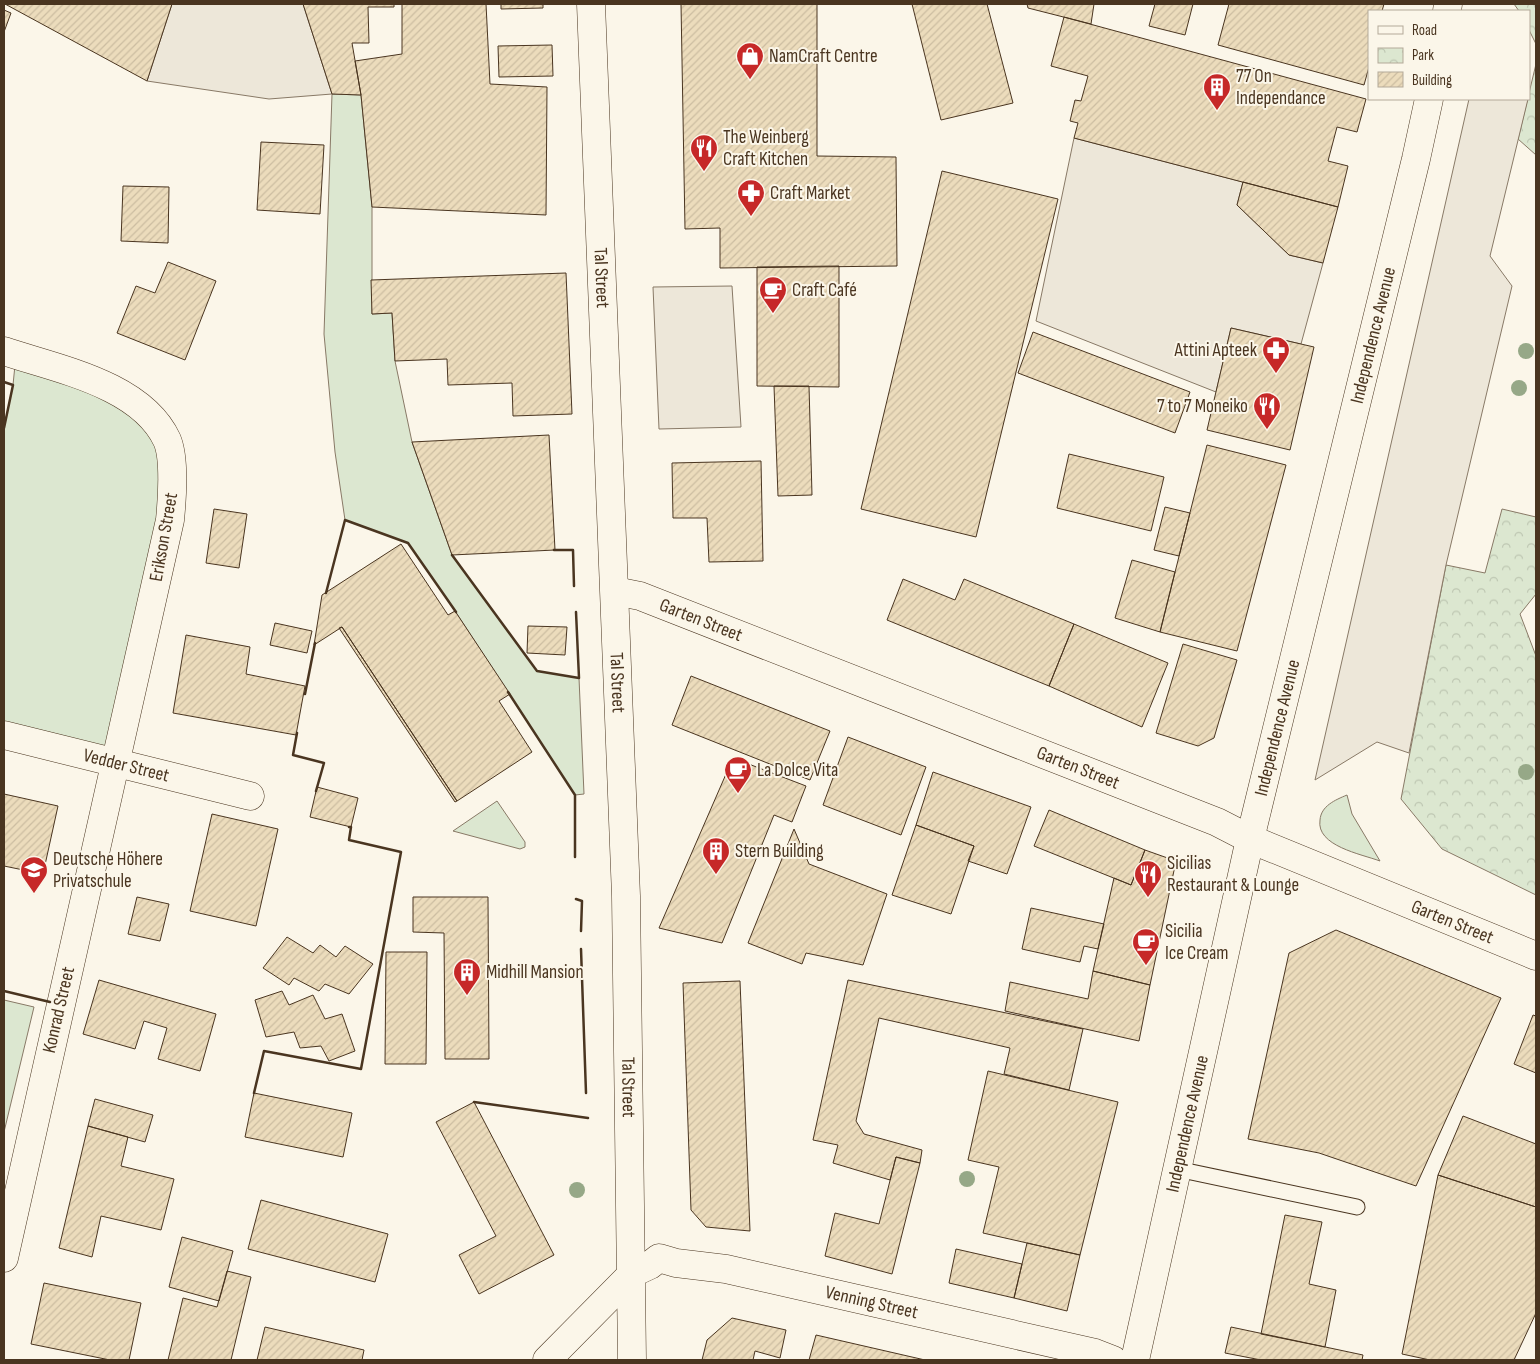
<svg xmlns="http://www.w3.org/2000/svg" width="1540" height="1364" viewBox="0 0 1540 1364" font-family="'Sofia Sans Condensed',sans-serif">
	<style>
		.grass { fill: #dce7d0; stroke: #887966 }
		.park { fill: url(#park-crowns); stroke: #887966 }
		.parking { fill: #ede7d9; stroke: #887966 }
		.building { fill: url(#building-hatch); stroke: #4a3520 }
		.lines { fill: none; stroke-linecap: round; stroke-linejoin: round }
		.service-casing { stroke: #4a3520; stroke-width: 17 }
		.minor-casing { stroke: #4a3520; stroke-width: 29 }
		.tertiary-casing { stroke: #4a3520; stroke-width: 29 }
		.secondary-casing { stroke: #4a3520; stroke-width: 29 }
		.service { stroke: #fbf6e9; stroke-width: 15 }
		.minor { stroke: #fbf6e9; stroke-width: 28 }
		.tertiary { stroke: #fbf6e9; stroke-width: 28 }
		.secondary { stroke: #fbf6e9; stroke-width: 28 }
		.wall { stroke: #4a3520; stroke-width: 2.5 }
		.tree { fill: #96a887 }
		.labels { text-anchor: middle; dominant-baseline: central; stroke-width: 4; stroke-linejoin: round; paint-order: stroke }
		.poi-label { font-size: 19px; fill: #4a3520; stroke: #fbf6e9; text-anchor: start }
		.street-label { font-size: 19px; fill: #4a3520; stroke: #fbf6e9 }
	</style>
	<defs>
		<pattern id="park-crowns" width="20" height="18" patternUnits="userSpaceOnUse" patternTransform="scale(1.25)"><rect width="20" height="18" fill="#dce7d0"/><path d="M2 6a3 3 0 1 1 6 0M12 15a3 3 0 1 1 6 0" fill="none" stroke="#bec7b2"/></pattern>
		<pattern id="building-hatch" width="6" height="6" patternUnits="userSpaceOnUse" patternTransform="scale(1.25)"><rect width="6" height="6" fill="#ecdcbc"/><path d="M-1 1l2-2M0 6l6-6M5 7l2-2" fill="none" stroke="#ccbda1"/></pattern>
	</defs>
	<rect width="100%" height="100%" fill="#fbf6e9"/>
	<!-- grass -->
	<path class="grass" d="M332,94L361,95L372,207V314L392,313L395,361L412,442L452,555L537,671L579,678L584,794L575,795L571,789L455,611L408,543L345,520L335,452L324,334Z
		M16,355L149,416L173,485L115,762L4,735V428L13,385Z
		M1347,795L1352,814L1380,861C1361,854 1316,846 1320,820C1321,806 1335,800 1347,795Z
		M497,801L525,842V847L520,849L453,831Z
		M4,1000L34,1007L4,1132Z"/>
	<!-- park -->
	<path class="park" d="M1514,4H1536V44L1529,30V11H1519Z
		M1536,64V155L1518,139Z
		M1502,509L1536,517V594L1520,614L1536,656V895L1442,849L1401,799L1446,565L1485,573Z"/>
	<!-- parking -->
	<path class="parking" d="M172,4H303L332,94L269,99L147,81Z
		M1469,99H1528L1490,256L1512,286L1446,565L1409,753L1377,742L1315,780Z
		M1074,138L1243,182L1237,205L1289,255L1323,263L1301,344L1231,328L1216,392L1036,321Z
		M732,286L741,427L659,429L653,287Z"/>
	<!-- building -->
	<path class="building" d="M5,4H172L147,81Z
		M303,4H394V7H368L369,43H352L361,95L332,94Z
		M402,4H486L490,84L547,87L546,215L372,207L361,95L355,61L402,54Z
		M501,4H543V8L501,9Z
		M681,4H817V156L896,157L897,266L720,268V228L685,229Z
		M912,4H987L1013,103L941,120Z
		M1027,4H1094L1091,24L1028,8Z
		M1155,4H1193L1185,35L1149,26Z
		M1229,4H1384L1382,11H1369V67L1364,85L1218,45Z
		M4,10L11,13L4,32Z
		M1064,17L1366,99L1357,132L1337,127L1328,161L1348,166L1338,207L1074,138L1078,123L1070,121L1075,100L1081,101L1088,76L1051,66Z
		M552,45L553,76L499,77L498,46Z
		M261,142L324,145L320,214L257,210Z
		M942,171L1058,199L976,537L861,509Z
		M1243,182L1338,207L1323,263L1289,255L1237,205Z
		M123,186L169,187L168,243L121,241Z
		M168,262L216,281L185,360L117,333L136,286L155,293Z
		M839,266V387L757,386V267Z
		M566,273L572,414L513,416L512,383L448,385L447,359L395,361L392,313L372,314L371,280Z
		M1231,328L1314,347L1290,450L1207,430Z
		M1033,332L1190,392L1175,433L1018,373Z
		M774,386H809L812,495L778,496Z
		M549,435L555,550L452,555L412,442Z
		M1207,445L1286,465L1237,651L1160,632Z
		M1069,454L1164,477L1151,531L1057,508Z
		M761,461L763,561L709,562L707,518H673L672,463Z
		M1165,507L1190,513L1179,556L1154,550Z
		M214,509L247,514L239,568L206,563Z
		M401,544L448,615L455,611L510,694L499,701L532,752L457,801L342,627L314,645L322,595Z
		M1132,560L1175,572L1160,632L1115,618Z
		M903,579L955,600L964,579L1074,624L1049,686L887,620Z
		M275,623L312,631L307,653L270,645Z
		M1074,624L1168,663L1142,727L1049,686Z
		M528,626L567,627L565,655L527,653Z
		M342,627L457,801L455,802L339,628Z
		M186,635L250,647L246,674L305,686L296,735L173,713Z
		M1183,644L1237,660L1214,738L1198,746L1156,733Z
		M691,676L830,731L810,780L672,725Z
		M848,737L926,767L901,835L823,805Z
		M733,758L806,786L792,822L774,815L722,943L659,928Z
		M933,772L1031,807L1007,874L968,861L974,846L916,825Z
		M317,787L358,798L351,827L310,817Z
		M4,794L58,806L43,874L4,866Z
		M1049,810L1145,850L1131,885L1034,846Z
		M212,814L278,829L256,926L190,911Z
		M916,825L974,846L951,914L892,895Z
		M794,829L809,864L887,894L863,965L806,953L802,964L748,943Z
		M1145,850L1176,861L1150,985L1093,971L1114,878L1131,885Z
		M137,897L169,904L160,941L128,934Z
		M413,897H488L489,1059H445L444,933L413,932Z
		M1031,908L1104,924L1098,949L1084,946L1080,962L1022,949Z
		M1336,930L1501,998L1416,1186L1319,1153L1248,1139L1289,953Z
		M287,937L313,953L320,945L336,957L345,946L373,964L349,994L325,984L319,991L294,978L289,985L263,968Z
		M386,952H427L426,1064H385Z
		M1093,971L1150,985L1139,1041L1005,1011L1010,982L1088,999Z
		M99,980L216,1014L200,1071L158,1059L167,1028L144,1021L135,1049L83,1034Z
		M848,980L1083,1029L1069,1090L1004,1074L1010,1048L879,1018L856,1121L864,1134L922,1150L920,1163L896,1157L890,1180L833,1163L838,1145L813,1140Z
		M740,981L750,1231L706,1227L691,1210L683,983Z
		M282,991L289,1005L313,995L325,1019L342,1014L355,1051L329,1061L321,1046L300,1048L294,1032L266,1037L255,1000Z
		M1533,1015L1536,1016V1073L1514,1064Z
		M988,1071L1118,1102L1080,1255L983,1233L999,1167L968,1160Z
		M254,1093L352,1113L343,1157L245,1137Z
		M95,1099L153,1115L145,1142L88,1126Z
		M474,1102L554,1255L479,1294L459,1255L496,1236L436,1122Z
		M1463,1116L1536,1144V1207L1438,1175Z
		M88,1126L128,1137L121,1166L174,1179L161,1230L101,1216L92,1257L59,1248Z
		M896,1157L920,1163L892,1274L825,1256L835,1213L879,1224Z
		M1438,1175L1536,1207V1313L1514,1360H1430L1402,1354Z
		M261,1200L388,1234L375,1282L248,1249Z
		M1285,1215L1322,1222L1309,1284L1336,1290L1325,1347L1261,1334Z
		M182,1237L233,1251L219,1301L169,1287Z
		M1027,1243L1080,1255L1067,1311L1014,1298Z
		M956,1249L1022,1264L1014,1298L949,1283Z
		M227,1271L251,1277L231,1360H168L183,1298L217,1307Z
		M44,1283L141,1303L129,1360H110L31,1344Z
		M732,1318L786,1330L780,1358L755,1351L753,1360H702L707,1340Z
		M265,1327L364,1350L362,1360H257Z
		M1231,1327L1363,1355L1362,1360H1261L1225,1353Z
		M816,1335L925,1360H809Z"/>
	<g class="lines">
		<!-- service casing -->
		<g class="service-casing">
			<path id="service" d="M1177,1169L1357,1207"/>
		</g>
		<!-- minor casing -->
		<g class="minor-casing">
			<g id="minor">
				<path d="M4,351C57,369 141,384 167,440C175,458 172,500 170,520L4,1258"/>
				<path id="s1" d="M615,591L640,596L1217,822L1250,839L1536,956"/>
				<path id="s2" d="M4,735L250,796"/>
			</g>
		</g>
		<!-- tertiary casing -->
		<g class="tertiary-casing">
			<g id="tertiary">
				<path id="s3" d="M591,4L626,896L632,1360"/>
				<path id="s4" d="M547,1360L633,1273L650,1265L659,1258L676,1263L726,1269L1095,1353L1113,1360"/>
			</g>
		</g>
		<!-- secondary casing -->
		<g class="secondary-casing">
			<g id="secondary">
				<path d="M1447,11L1448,4"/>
				<path id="s5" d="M1135,1360L1250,839L1416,159L1429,99"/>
			</g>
		</g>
		<!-- service -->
		<use href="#service" class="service"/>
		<!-- minor -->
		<use href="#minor" class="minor"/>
		<!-- tertiary -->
		<use href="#tertiary" class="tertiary"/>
		<!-- secondary -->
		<use href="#secondary" class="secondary"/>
		<!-- wall -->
		<path class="wall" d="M4,382L13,385L4,428
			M554,550H573L574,586
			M452,555L537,671L579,678L576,612
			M326,593L345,520L408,543L456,612
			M508,692L575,795V857
			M305,694L315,643
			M297,733L293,755L324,763L316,791
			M576,899L582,901L581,931
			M581,949L586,1093
			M4,991L50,1002
			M254,1093L264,1051L361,1069L401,852L349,840L351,827H349
			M474,1102L588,1118"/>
	</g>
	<!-- trees -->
	<g class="tree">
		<circle cx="1526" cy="351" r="8"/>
		<circle cx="1519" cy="388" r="8"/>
		<circle cx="1526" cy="772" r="8"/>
		<circle cx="967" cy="1179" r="8"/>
		<circle cx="577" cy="1190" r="8"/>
	</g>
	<!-- icons -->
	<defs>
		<g id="shop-pin" transform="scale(1.4375)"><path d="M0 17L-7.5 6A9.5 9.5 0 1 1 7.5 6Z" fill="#c62828" stroke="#fbf6e9"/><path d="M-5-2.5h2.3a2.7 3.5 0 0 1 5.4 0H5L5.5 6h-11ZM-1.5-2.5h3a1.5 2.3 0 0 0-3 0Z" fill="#fff"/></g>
		<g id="building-pin" transform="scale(1.4375)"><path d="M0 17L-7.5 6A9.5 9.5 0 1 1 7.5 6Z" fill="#c62828" stroke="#fbf6e9"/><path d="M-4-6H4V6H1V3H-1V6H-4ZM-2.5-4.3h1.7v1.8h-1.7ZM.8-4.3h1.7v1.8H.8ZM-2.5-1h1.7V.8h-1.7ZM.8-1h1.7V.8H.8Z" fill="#fff"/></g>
		<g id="restaurant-pin" transform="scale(1.4375)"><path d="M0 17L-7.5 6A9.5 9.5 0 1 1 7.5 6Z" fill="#c62828" stroke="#fbf6e9"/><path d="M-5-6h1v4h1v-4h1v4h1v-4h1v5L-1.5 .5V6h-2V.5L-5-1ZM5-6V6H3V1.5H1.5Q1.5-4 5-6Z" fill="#fff"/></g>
		<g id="pharmacy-pin" transform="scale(1.4375)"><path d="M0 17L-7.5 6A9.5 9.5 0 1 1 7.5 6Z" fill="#c62828" stroke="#fbf6e9"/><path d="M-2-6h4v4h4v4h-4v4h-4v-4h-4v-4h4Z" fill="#fff"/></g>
		<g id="cafe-pin" transform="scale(1.4375)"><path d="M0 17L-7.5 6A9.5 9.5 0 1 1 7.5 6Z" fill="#c62828" stroke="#fbf6e9"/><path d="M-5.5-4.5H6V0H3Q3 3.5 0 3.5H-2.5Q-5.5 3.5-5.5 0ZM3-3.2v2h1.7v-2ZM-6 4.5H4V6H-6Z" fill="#fff"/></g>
		<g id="school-pin" transform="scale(1.4375)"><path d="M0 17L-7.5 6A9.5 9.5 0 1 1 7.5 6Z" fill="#c62828" stroke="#fbf6e9"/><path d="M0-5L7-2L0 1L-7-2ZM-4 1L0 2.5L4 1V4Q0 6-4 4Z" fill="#fff"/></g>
	</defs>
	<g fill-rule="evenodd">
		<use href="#shop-pin" x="750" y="56"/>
		<use href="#building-pin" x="1217" y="87"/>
		<use href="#restaurant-pin" x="704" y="148"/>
		<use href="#pharmacy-pin" x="751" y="193"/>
		<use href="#cafe-pin" x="773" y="290"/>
		<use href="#pharmacy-pin" x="1276" y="350"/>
		<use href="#restaurant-pin" x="1267" y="406"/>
		<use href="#cafe-pin" x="738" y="770"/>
		<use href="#building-pin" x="716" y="851"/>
		<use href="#school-pin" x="34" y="870"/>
		<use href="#restaurant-pin" x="1148" y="874"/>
		<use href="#cafe-pin" x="1146" y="942"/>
		<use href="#building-pin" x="467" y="972"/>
	</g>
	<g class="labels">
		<!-- poi labels -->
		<g class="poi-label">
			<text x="769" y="56">NamCraft Centre</text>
			<text x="1236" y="76">77 On<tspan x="1236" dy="22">Independance</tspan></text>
			<text x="723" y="137">The Weinberg<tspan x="723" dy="22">Craft Kitchen</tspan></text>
			<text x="770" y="193">Craft Market</text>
			<text x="792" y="290">Craft Café</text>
			<text x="1257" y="350" text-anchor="end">Attini Apteek</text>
			<text x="1248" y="406" text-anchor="end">7 to 7 Moneiko</text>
			<text x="757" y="770">La Dolce Vita</text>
			<text x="735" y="851">Stern Building</text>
			<text x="53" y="859">Deutsche Höhere<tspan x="53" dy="22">Privatschule</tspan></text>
			<text x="1167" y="863">Sicilias<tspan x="1167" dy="22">Restaurant &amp; Lounge</tspan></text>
			<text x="1165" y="931">Sicilia<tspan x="1165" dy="22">Ice Cream</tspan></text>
			<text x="486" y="972">Midhill Mansion</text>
		</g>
		<!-- street labels -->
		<g class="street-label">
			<text stroke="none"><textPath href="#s3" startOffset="274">Tal Street</textPath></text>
			<text stroke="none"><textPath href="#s5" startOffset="1052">Independence Avenue</textPath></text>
			<text transform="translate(164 537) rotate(-80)">Erikson Street</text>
			<text stroke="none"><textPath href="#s1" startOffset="91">Garten Street</textPath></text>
			<text stroke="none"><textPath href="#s3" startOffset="679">Tal Street</textPath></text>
			<text stroke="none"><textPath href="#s5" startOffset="648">Independence Avenue</textPath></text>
			<text stroke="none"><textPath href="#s2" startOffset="126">Vedder Street</textPath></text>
			<text stroke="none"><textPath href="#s1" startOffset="496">Garten Street</textPath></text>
			<text stroke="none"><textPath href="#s1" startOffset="901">Garten Street</textPath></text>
			<text transform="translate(59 1010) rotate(-77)">Konrad Street</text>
			<text stroke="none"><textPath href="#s3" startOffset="1084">Tal Street</textPath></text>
			<text stroke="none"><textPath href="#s5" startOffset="242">Independence Avenue</textPath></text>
			<text stroke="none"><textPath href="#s4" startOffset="370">Venning Street</textPath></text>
		</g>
	</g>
	<!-- border -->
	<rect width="1540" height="1364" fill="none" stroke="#4a3520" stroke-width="10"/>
	<!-- legend -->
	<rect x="1368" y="10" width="162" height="90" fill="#fbf6e9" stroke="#b4a999"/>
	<rect x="1378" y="26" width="25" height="8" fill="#fbf6e9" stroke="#b4a999"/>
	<text x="1412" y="35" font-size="15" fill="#4a3520">Road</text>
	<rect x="1378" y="48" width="25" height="15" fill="url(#park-crowns)" stroke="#b4a999"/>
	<text x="1412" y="60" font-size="15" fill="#4a3520">Park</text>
	<rect x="1378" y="72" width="25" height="15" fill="url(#building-hatch)" stroke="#b4a999"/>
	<text x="1412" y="85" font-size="15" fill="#4a3520">Building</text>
</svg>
